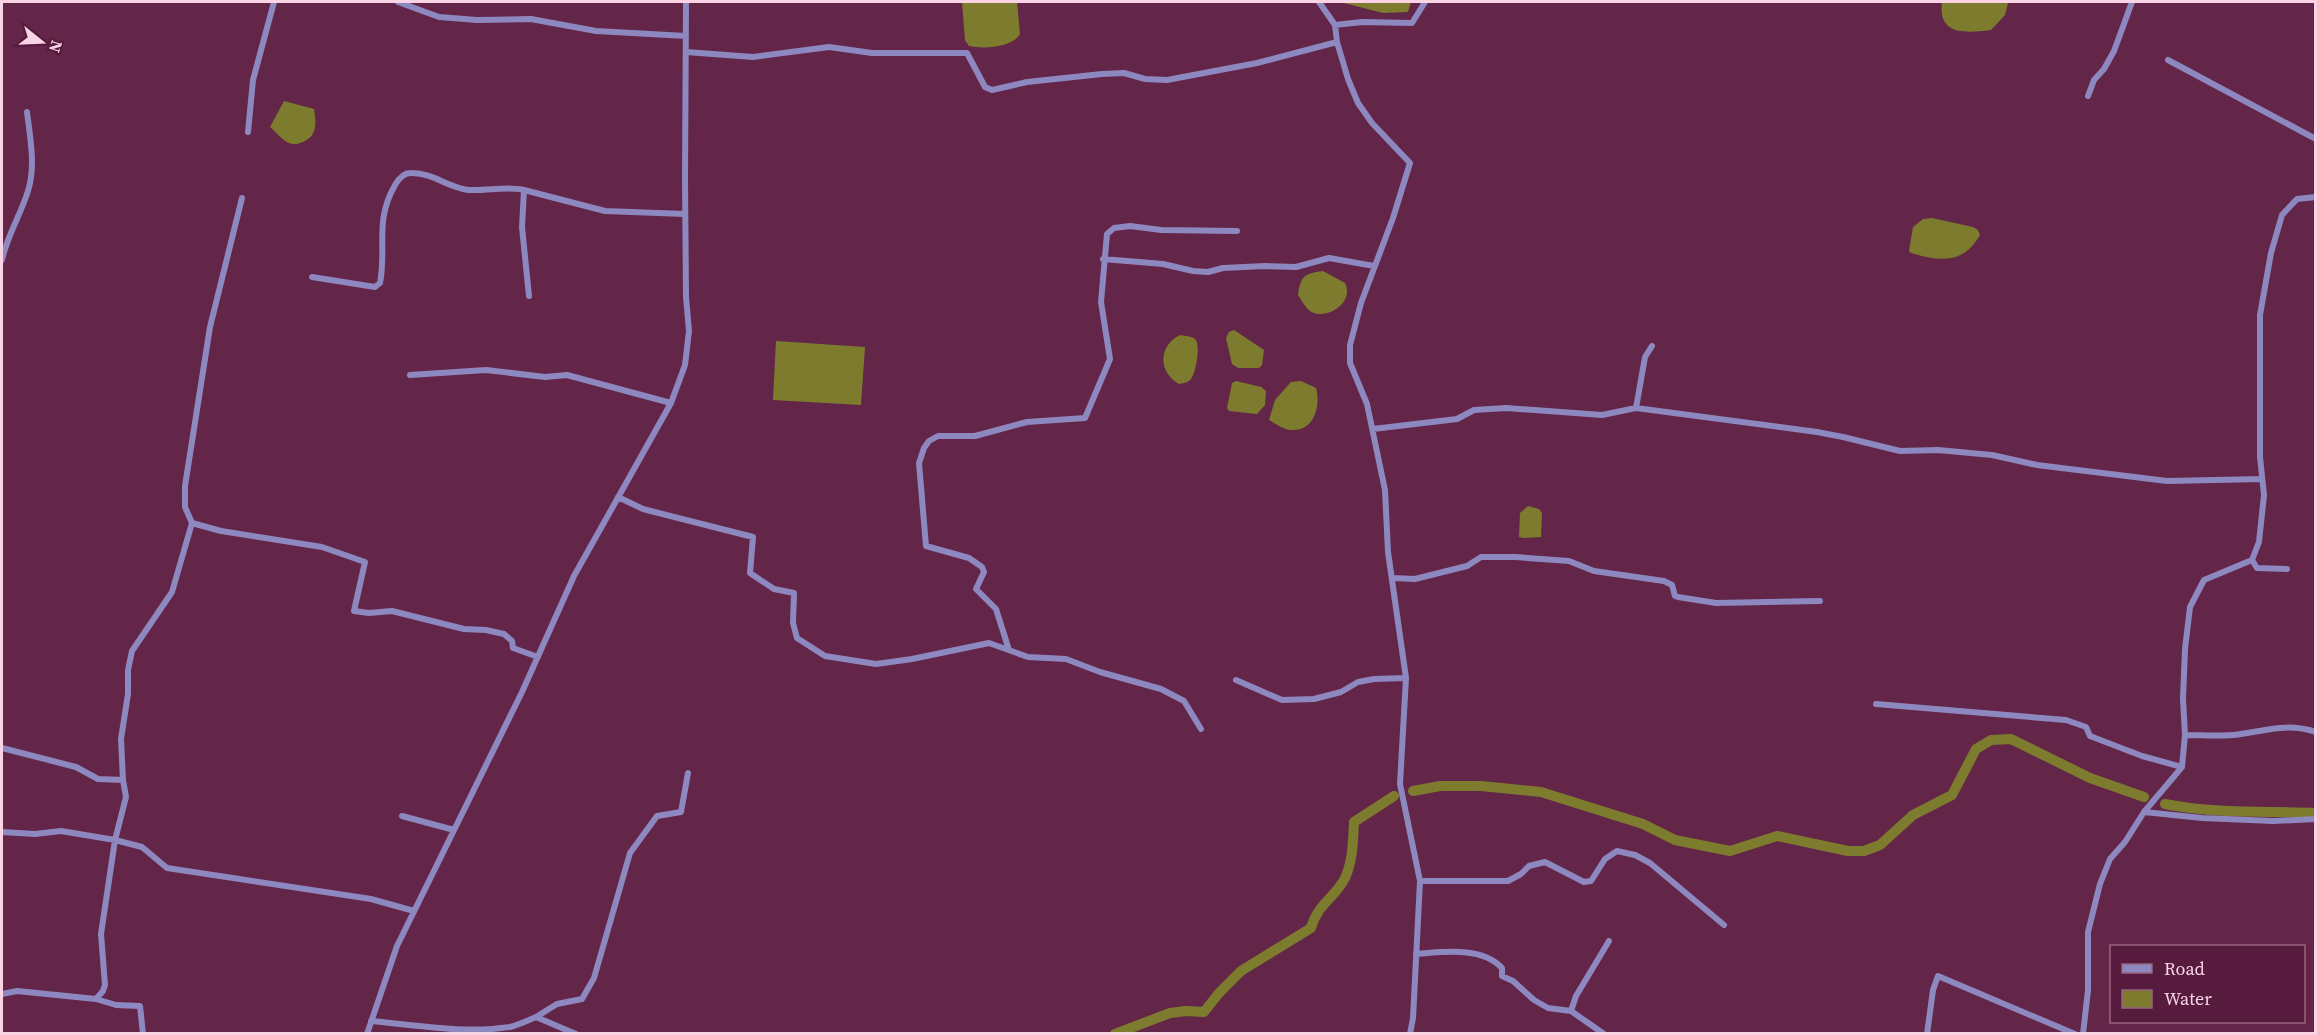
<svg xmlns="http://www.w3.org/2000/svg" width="2317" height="1035" viewBox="0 0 2317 1035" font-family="'Source Serif 4',serif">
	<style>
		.water { fill: #7d7c2e }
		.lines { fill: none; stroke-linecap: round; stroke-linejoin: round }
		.canal { stroke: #7d7c2e; stroke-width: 10 }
		.street { stroke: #8e88c0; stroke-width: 6 }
	</style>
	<rect width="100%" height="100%" fill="#632648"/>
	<!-- water -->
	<path class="water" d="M962,2H1017L1020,34C1012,48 983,49 969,46L965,40Z
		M1340,2H1411L1408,12L1383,13Z
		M1942,2H2005L2008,3L2005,15L1991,30C1965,33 1938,36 1942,2Z
		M284,101L314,109C316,122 318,136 303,142C298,144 294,145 289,143C282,140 276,132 270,127Z
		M1932,218L1973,227L1978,230L1980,235C1963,265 1939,261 1911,253L1909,251L1913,227L1923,219Z
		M1323,271L1345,283C1354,301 1331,318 1314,313C1307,311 1302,301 1298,295C1301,275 1304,274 1323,271Z
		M1234,330L1264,350L1262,365L1259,368H1238L1232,364L1226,338L1229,332Z
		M1180,335C1185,336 1191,336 1195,339C1201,345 1196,376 1189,381C1186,383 1182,383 1179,384C1158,372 1158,346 1180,335Z
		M776,341L865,347L861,405L773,400Z
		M1236,381L1261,387L1266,391L1265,405L1257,414L1229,411L1227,408L1232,383Z
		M1301,381L1316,388C1321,406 1314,432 1291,430C1284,430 1276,424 1269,420L1275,400L1291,382Z
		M1528,506L1539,509L1542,513L1541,537L1523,538L1519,537L1520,513Z"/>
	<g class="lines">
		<!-- canal -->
		<path class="canal" d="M1413,791L1440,786H1481L1541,792L1643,824L1675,840L1730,851L1777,836L1848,851H1864L1880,845L1913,815L1952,795L1976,749L1991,740L2011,739L2090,778L2144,797
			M2165,804C2214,814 2266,811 2316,813
			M1115,1034L1170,1013L1186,1011L1204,1012L1219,993L1241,971L1311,928C1318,903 1335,898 1345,878C1353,861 1353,840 1354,822L1394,796"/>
		<!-- street -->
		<path class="street" d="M398,2L439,17L477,20L531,19L596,31L686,36
			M1319,2L1335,25L1337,42L1348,79L1358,103L1372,123L1410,163L1393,218L1361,303L1350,345V363L1367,404L1385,490L1388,552L1406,678L1400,784L1420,881L1413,1018L1410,1034
			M1335,25L1362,22L1412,23L1425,2
			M686,52L753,57L829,47L872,53H967L985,87L992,90L1027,82L1102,74L1124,73L1145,79L1167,80L1257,63L1337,42
			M2168,60L2316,139
			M2088,96L2094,80L2104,69L2114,51L2132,2
			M248,132L253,80L274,2
			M524,190L605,211L685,214
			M1103,259L1163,264L1193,271L1208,272L1223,268L1265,266L1296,267L1329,258L1374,266
			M2,260C7,236 21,214 28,191C36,166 30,137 27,112
			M312,277L375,287L380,283C387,247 374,222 395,185C399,178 404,172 412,173C433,173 449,188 469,190C488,191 505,186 524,190L522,227L529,296
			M410,375L486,370L545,377L567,375L671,403
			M1636,408L1817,432L1843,437L1900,451L1938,450L1992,455L2037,465L2167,481L2262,479
			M1373,429L1457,419L1474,410L1506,408L1602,415L1636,408L1645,357L1652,346
			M618,497L643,509L753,537L750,573L774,589L794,593L793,623L797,638L825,656L876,664L912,659L989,643L1028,657L1066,659L1100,672L1161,689L1184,701L1201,729
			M192,523L185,507V486L210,327L242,198
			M2252,560L2257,568L2287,569
			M1393,578L1415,579L1467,566L1481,557H1515L1569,561L1594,571L1664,581L1672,585L1675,596L1678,597L1716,603L1820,601
			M1009,650L996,609L976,589L984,572L982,567L969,558L926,546L919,463L924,448L929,441L938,436H975L1027,422L1085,418L1110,359L1101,302L1107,234L1114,228L1130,226L1161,230L1237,231
			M1236,680L1282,700L1314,699L1341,692L1358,682L1374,679L1406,678
			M1876,704L2066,720L2086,727L2090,736L2142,756L2182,767
			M2185,735C2203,735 2223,737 2241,734C2268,730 2288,723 2316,732
			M2,748L76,767L98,779L123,780L121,739L128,694V670L132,651L172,592L192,523L221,531L322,547L365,562L354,611L369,613L392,611L464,629L486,630L504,634L512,641L513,648L538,657
			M123,780L126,797L115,840L142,847L167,868L371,899L414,911
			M2144,812L2202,818L2273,821L2316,819
			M402,816L454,830
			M2,832L35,834L61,831L115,840L101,934L105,985L103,991L96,999L17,991L2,994
			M1420,881H1508L1521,874L1529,866L1545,862L1584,882L1591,881L1605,859L1617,851L1635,855L1650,863L1724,925
			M1416,954C1443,952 1482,946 1502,968V976L1513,981L1534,1000L1548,1008L1571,1011
			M96,999L116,1005L140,1006L143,1034
			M536,1017L557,1004L582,999L594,978L630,853L657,816L681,812L688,773
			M371,1021C416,1025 464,1034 510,1027C518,1025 527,1021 536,1017L576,1034
			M367,1034L397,946L522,692L574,576L671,403L685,365L689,331L686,297L685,179L686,2
			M1604,1034L1571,1011L1576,996L1609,941
			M1927,1034L1933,990L1938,976L2075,1034
			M2083,1034L2088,990V932L2100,884L2110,859L2125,842L2144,812L2182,767L2185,735L2183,699L2185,649L2190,607L2204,580L2252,560L2259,542L2264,495L2260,457V315L2271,253L2282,215L2297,199L2316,197"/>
	</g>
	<!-- border -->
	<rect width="2317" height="1035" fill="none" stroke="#fad4e5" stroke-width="6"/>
	<!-- legend -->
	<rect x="2110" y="945" width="195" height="78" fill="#571b3d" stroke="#986580" stroke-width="1.5"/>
	<rect x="2122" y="964" width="30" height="9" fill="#8e88c0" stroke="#986580" stroke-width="1.5"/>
	<text x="2164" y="975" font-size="18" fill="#fad4e5">Road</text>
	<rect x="2122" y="990" width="30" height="18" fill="#7d7c2e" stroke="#986580" stroke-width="1.5"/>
	<text x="2164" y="1005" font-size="18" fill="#fad4e5">Water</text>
	<!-- north arrow -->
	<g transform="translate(42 42) rotate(108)" stroke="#571b3d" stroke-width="4.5" paint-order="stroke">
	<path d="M0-4.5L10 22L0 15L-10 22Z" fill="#fad4e5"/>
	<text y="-9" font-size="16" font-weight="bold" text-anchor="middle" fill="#fad4e5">N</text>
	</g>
</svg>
